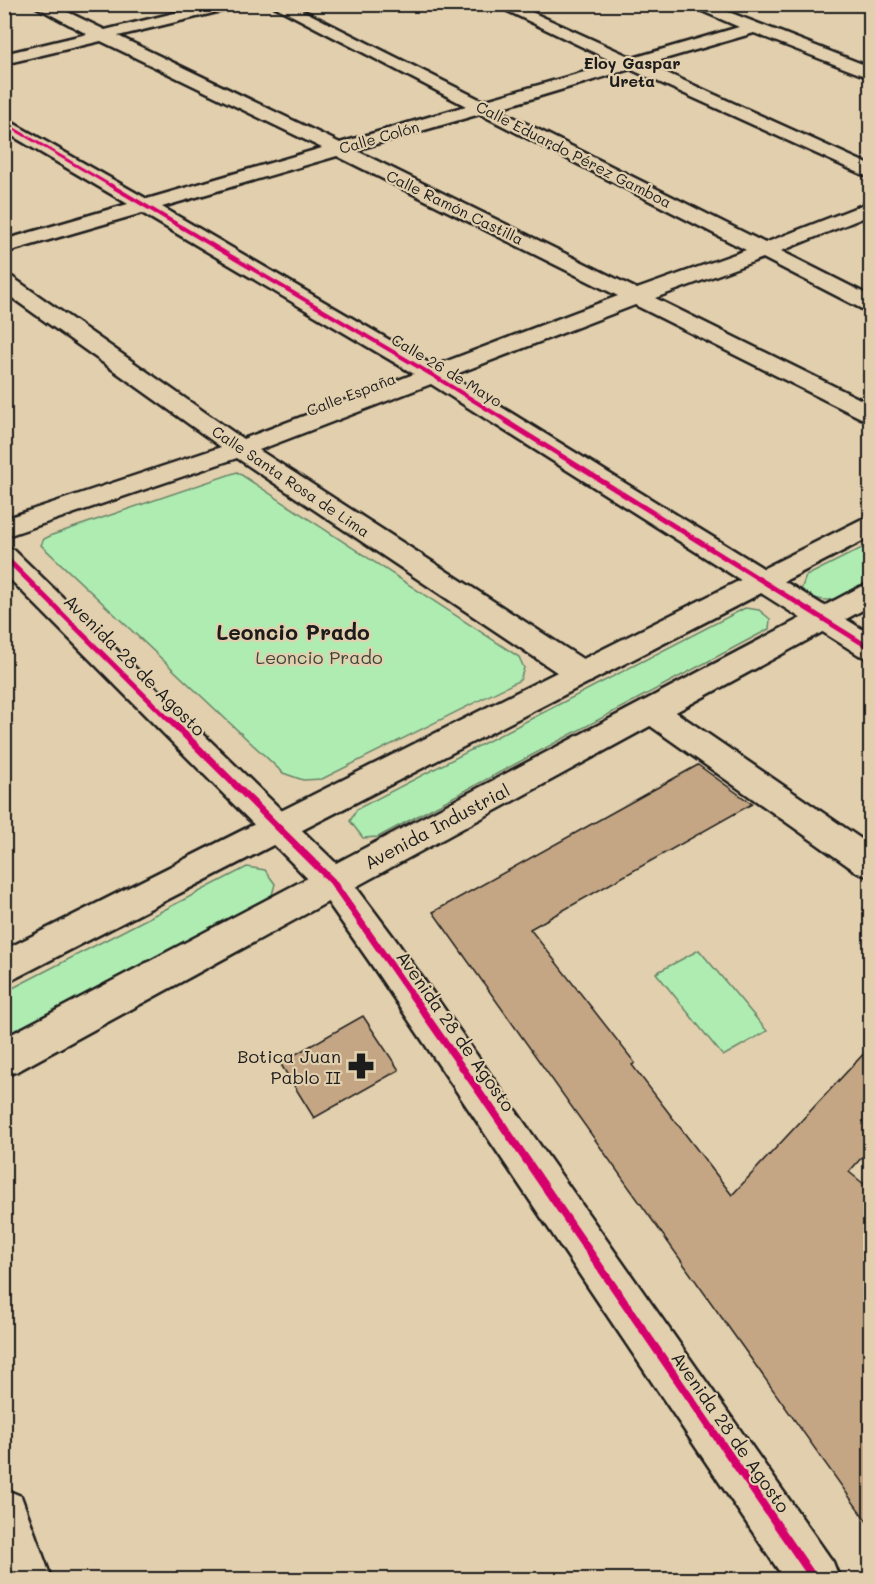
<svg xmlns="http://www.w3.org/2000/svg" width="875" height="1584" viewBox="0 0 875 1584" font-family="Mali,sans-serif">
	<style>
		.green { fill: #afecb2; stroke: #668467; stroke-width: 1.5 }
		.building { fill: #c4a684; stroke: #1c1c1c; stroke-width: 1.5 }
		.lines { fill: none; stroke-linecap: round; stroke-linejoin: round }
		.minor-casing { stroke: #1c1c1c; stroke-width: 5 }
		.tertiary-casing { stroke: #1c1c1c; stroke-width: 5 }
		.secondary-casing { stroke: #1c1c1c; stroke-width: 5 }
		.minor { fill: #e2cfad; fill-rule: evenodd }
		.tertiary { fill: #e2cfad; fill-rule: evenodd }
		.secondary { fill: #e2cfad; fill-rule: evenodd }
		.cycleway-far4-casing { stroke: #e2cfad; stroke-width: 5 }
		.cycleway-far3-casing { stroke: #e2cfad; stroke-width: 6 }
		.cycleway-far2-casing { stroke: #e2cfad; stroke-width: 8 }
		.cycleway-far1-casing { stroke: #e2cfad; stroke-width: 10 }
		.cycleway-casing { stroke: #e2cfad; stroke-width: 12 }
		.cycleway-far4 { stroke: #d6006c; stroke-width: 3 }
		.cycleway-far3 { stroke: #d6006c; stroke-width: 4 }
		.cycleway-far2 { stroke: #d6006c; stroke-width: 5 }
		.cycleway-far1 { stroke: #d6006c; stroke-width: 7 }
		.cycleway { stroke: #d6006c; stroke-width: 8 }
		.labels { text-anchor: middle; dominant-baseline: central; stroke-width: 4.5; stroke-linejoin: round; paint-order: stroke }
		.far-street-label { font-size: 15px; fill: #1c1c1c; stroke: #e2cfad }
		.far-neighbourhood-label { font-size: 16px; font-weight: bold; fill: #1c1c1c; stroke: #e2cfad }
		.park-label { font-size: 18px; fill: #39463a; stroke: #e2cfad }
		.street-label { font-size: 18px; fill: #1c1c1c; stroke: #e2cfad }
		.poi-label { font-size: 18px; fill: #1c1c1c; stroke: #e2cfad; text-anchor: end }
		.quarter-label { font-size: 21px; font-weight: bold; fill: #1c1c1c; stroke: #e2cfad }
	</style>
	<rect width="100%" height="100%" fill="#e2cfad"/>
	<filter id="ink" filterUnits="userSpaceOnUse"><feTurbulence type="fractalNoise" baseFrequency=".0167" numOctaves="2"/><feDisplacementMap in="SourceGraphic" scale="12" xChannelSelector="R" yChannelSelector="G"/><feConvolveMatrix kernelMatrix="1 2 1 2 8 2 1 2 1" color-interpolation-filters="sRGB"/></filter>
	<g filter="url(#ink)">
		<!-- green -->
		<path class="green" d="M237,472L519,657L524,668L520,680L322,779L303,780L283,773L41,545L44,539L52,535Z
			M870,544V581C843,595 829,611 801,590L806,576Z
			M745,608L759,610L770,619L769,629L378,837L363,838L350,821L357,809Z
			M247,867L265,870L275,884L272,895L5,1039V992Z
			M699,950L767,1031L723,1056L656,973Z"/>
		<!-- building -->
		<path class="building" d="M698,765L752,804L530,929L635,1063L632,1065L732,1195L870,1047V1148L849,1172L870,1189V1526L433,912Z
			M363,1016L399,1070L314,1118L280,1063Z"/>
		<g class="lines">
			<!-- minor casing -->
			<g class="minor-casing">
				<path id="minor" d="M31,4H51L105,30L211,4H240L238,7L118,36L340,143L466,106L270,4H290L483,101L616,63L493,4H514L633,58L739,27L686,4H708L870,67V78L754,33L647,64L870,165V178L630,69L497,109L765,243L870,202V215L781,251L870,296V311L862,309L763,258L655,298L870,404V420L861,418L635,305L451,376L870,634V658L859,655L431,384L259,450L592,665L596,673L592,681L581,684L570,681L237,458L4,537V519L221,447L4,292V276L12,277L243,439L414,374L142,213L4,253V240L128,204L4,131V118L147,199L322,148L101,41L4,64V54L87,34ZM480,114L746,250L637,289L355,150ZM337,156L618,296L434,366L162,207Z
					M653,701L664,704L870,845V877L858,873L642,720L637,712L642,704Z
					M4,1489L21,1496L52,1580H4Z"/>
			</g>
			<!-- tertiary casing -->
			<g class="tertiary-casing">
				<path id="tertiary" d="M4,547L14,550L344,871L395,939L833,1562L840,1580H785L369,961L320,891L4,573Z"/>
			</g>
			<!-- secondary casing -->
			<g class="secondary-casing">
				<path id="secondary" d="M870,517V537L4,984V950L860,520Z
					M870,584V606L18,1071L4,1076V1038L860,587Z"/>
			</g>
			<!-- minor -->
			<use href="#minor" class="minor"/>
			<!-- tertiary -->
			<use href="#tertiary" class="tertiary"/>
			<!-- secondary -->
			<use href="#secondary" class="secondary"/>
			<!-- cycleway-far4 casing -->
			<g class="cycleway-far4-casing">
				<path id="cycleway-far4" d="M4,123L113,187"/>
			</g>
			<!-- cycleway-far3 casing -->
			<g class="cycleway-far3-casing">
				<path id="cycleway-far3" d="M110,185L434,376L510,423"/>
			</g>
			<!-- cycleway-far2 casing -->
			<g class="cycleway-far2-casing">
				<path id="cycleway-far2" d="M507,422L870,648
					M4,556L172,723"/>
			</g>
			<!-- cycleway-far1 casing -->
			<g class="cycleway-far1-casing">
				<path id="cycleway-far1" d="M171,721L332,881L487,1103"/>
			</g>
			<!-- cycleway casing -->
			<g class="cycleway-casing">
				<path id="cycleway" d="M486,1101L815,1580"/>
			</g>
			<!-- cycleway-far4 -->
			<use href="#cycleway-far4" class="cycleway-far4"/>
			<!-- cycleway-far3 -->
			<use href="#cycleway-far3" class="cycleway-far3"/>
			<!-- cycleway-far2 -->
			<use href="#cycleway-far2" class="cycleway-far2"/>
			<!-- cycleway-far1 -->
			<use href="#cycleway-far1" class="cycleway-far1"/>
			<!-- cycleway -->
			<use href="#cycleway" class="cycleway"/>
		</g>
	</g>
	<!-- icons -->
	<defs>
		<g id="pharmacy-bare" transform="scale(2.07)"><path d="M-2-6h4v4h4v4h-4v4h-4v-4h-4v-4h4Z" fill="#1c1c1c" stroke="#e2cfad" stroke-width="2.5" paint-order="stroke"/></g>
	</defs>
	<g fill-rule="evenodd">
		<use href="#pharmacy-bare" x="361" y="1066"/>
	</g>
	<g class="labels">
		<!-- far-street labels -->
		<g class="far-street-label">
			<text transform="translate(379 137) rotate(-16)">Calle Colón</text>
			<text transform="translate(574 154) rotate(27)">Calle Eduardo Pérez Gamboa</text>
			<text transform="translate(455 207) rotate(26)">Calle Ramón Castilla</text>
			<text transform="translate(447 370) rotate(31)">Calle 26 de Mayo</text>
			<text transform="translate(351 394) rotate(-21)">Calle España</text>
			<text transform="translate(291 481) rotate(34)">Calle Santa Rosa de Lima</text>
		</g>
		<!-- far-neighbourhood labels -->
		<g class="far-neighbourhood-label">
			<text x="632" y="62">Eloy Gaspar<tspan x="632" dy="18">Ureta</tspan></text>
		</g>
		<!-- park labels -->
		<g class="park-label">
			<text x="319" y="657">Leoncio Prado</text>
		</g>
		<!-- street labels -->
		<g class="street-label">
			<text transform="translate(135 665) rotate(45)">Avenida 28 de Agosto</text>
			<text transform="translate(437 826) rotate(-28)">Avenida Industrial</text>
			<text transform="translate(456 1031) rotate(55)">Avenida 28 de Agosto</text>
			<text transform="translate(731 1432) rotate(55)">Avenida 28 de Agosto</text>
		</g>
		<!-- poi labels -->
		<g class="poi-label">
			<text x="341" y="1056">Botica Juan<tspan x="341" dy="21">Pablo II</tspan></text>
		</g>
		<!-- quarter labels -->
		<g class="quarter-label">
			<text x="293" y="631">Leoncio Prado</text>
		</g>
	</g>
	<!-- margin -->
	<rect width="875" height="1584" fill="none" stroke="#e2cfad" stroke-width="24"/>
	<rect x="12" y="12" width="851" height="1560" fill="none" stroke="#1c1c1c" stroke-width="2" filter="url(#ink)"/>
</svg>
